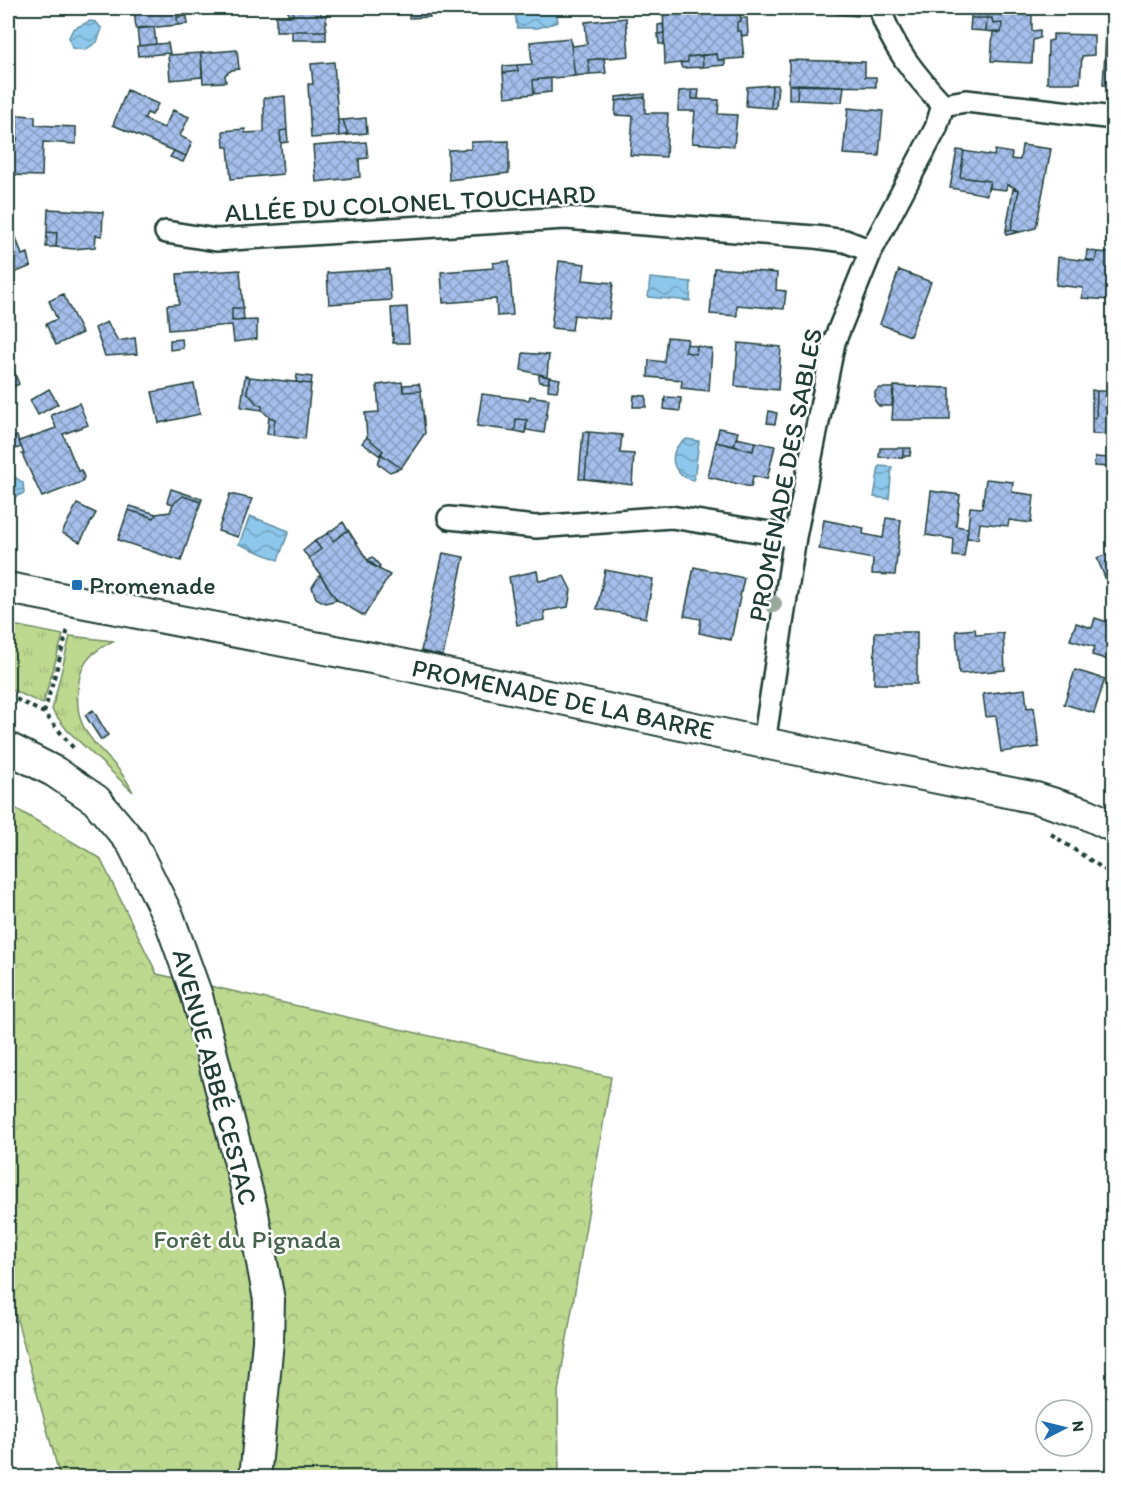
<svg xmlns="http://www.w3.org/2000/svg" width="1121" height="1485" viewBox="0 0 1121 1485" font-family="Itim,sans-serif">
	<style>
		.grass { fill: url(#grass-tufts); stroke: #6e8a62; stroke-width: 1.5 }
		.forest { fill: url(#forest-crowns); stroke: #6e8a62; stroke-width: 1.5 }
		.water { fill: url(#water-waves); stroke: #6190a2; stroke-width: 1.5 }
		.building { fill: url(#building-cross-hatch); stroke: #1f3d34; stroke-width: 1.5 }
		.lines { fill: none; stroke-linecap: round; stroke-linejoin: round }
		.street-casing { stroke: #1f3d34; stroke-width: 26 }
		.secondary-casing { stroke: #1f3d34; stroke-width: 34 }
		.path { stroke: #1f3d34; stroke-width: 4; stroke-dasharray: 4.5 4.5; stroke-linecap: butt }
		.street { stroke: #fff; stroke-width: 21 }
		.secondary { stroke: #fff; stroke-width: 30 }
		.tree { fill: #99aa9c }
		.poi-dot { fill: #1f6fb2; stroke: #fff; stroke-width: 2 }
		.labels { text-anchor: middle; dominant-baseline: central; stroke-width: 5; stroke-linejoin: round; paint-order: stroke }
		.street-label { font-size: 26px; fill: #1f3d34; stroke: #fff }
		.poi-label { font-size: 26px; fill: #1f3d34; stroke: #fff; text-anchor: start }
		.park-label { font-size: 26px; fill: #46644b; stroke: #fff }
	</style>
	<defs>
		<pattern id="grass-tufts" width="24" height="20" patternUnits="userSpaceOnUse" patternTransform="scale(1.5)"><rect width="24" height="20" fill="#bdd88f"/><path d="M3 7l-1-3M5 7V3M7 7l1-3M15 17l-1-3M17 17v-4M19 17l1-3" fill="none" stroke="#a2ba7c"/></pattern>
		<pattern id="forest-crowns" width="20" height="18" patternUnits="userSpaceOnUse" patternTransform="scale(1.5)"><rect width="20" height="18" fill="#bdd88f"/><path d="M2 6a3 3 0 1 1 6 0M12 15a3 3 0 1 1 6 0" fill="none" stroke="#a2ba7c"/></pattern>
		<pattern id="water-waves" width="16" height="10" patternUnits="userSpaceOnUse" patternTransform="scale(1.5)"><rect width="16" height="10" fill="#8dc7ec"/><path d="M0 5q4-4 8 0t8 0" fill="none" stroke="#73a3c0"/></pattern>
		<pattern id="building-cross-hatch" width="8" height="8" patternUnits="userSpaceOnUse" patternTransform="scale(1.5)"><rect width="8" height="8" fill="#a5beeb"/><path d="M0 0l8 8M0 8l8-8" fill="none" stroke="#869cbf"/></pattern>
	</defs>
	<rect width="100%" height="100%" fill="#fff"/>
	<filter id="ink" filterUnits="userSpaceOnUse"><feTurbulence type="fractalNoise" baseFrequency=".0167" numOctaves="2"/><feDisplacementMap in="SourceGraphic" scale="12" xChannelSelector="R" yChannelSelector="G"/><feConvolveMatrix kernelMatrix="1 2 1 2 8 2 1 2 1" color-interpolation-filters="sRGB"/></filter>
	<g filter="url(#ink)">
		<!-- grass -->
		<path class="grass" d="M8,624L63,635L43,704L8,688Z
			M70,636L113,641C95,650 82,660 79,681C69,743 111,746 133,792L67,730L52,710Z"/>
		<!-- forest -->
		<path class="forest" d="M8,804L100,858L157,974L611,1077L558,1392L559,1477H60L8,1287Z"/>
		<!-- water -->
		<path class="water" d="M529,8H556L558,22L538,28H517L515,13Z
			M90,21L96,22L102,29L97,42L85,50L72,48L69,37L73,29Z
			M650,278L691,282L690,301L648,297Z
			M687,439L699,441L694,480C671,477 665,449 687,439Z
			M879,466L892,467L889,499L874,497Z
			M11,474L23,483L24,493L8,500V476Z
			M250,516L289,531L278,560L239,544Z"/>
		<!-- building -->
		<path class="building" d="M134,8H186L187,16L177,17L178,25L136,29Z
			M288,8H293V16H288Z
			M293,8H321V16L326,15V31H276V16H293Z
			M409,8H429L430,17L409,18Z
			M663,8H740L741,21L737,22V31H741L744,58L718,60L717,54L688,57V62L665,65Z
			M836,8H858V16L836,14Z
			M971,8H987V18H971Z
			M987,8L1032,13V31L1040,30V38L1033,40L1032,63L991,61L993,31L1001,33L1002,23L993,24L992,18H987Z
			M187,16L188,24L178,25L177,17Z
			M626,18L629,56L588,60L590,74L575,76L570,38L573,46L587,44L585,22Z
			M741,18H747L748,35L742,36L741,31H737V22L741,21Z
			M971,18H987L986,31L970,30Z
			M987,18H992L993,24L1002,23L1001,33L986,31Z
			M663,24L664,33L658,34V25Z
			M154,27L156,44L139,46L137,28Z
			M292,31H326V40H292Z
			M664,33V44H659L658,34Z
			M1053,34L1094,35V55L1082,56L1080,83H1047L1048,41L1053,40Z
			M1106,36H1114V86L1103,85Z
			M570,38L575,76L533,80L534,94L505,97L503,73L518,71L517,65L532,64L530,42Z
			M168,43L170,53L138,56L137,46Z
			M237,50L239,69L232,70L225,75L226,82L203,83L201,53Z
			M201,53L202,77L170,80L168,55Z
			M717,54L718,60H725V65L703,67L702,55Z
			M702,55L703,67L682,68L680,63L688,62V57Z
			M604,58L606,73L590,74L588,60Z
			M789,60L865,62V77H876V87L789,85Z
			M334,62L339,136L311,138L308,84H313L311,64Z
			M517,65L518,71L503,73V66Z
			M551,78V92L534,94L533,80Z
			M798,84L844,86L842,102L797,100Z
			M798,84L797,100H789V85Z
			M772,85L771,108L746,106L747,87Z
			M772,85H778L776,108H771Z
			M127,90L158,104L152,115L147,113L144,119L164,128L173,110L189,117L180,136L192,142L186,156L113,125Z
			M692,90V99L719,100L718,114L737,115L734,146L692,143L695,111H678L679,91Z
			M692,90H699L698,99H692Z
			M645,94V97L616,101V97Z
			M285,96L287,130L280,131L283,174L231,179L228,147H224L223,131L245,129V133L264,132V98Z
			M645,97V113H668L666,157L630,155L633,116L615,115L616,101Z
			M848,108L883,111L879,156L843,154Z
			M17,115L35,116V125L76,127V144L43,142L42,176L8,175V141H17Z
			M366,118L367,133L348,135L343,120Z
			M338,120H343L348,135L339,136Z
			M287,130L288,142L281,143L280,131Z
			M509,141V173L449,180L448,150L471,149V142Z
			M366,142L368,158L359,159L360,177L316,182L313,146Z
			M1022,145L1051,149L1036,228L1020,232L1011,230L1019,190L1007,184L1006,190L988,188L990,181L960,177L964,151L994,156L995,150L1012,153L1011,159L1020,160Z
			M957,150L964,151L960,177L990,181L987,195L950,188Z
			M174,151L186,156L183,162L170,157Z
			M1013,189L1019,190L1011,230H1006Z
			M48,209L103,212L102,236L96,235L95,247L74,249L56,247L57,233L47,232Z
			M8,214L22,255L28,253L31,266L12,274L10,270L8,271Z
			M1006,230H1011L1020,232L1006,235Z
			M47,232L57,233L56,247H46Z
			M1087,250L1097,252L1095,262L1086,259Z
			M1097,252L1114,253L1109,300L1082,298L1083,288L1056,285L1058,257L1095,262Z
			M509,261L513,315L497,316L496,299L443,303L441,272L494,268L493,263Z
			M559,261L585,264L583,280L613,283L609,319L574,315L572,330L551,328Z
			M714,268L777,273L776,290L786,291L784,309L737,305V316L710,314Z
			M389,269L391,300L329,304L327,273Z
			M240,270L243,308H232V321L257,320V339L234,342L232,325L169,330L167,305L179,304L177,274Z
			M899,270L931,282L910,336L880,324Z
			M63,294L82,333L56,345L46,324L57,319L49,301Z
			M407,307L409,343H393L391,308Z
			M232,308H243L244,320L232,321Z
			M107,322L118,341L135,338L137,354L105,356L95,328Z
			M667,337L688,339L685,352L696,354L697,346L712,349L709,391L681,388L682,380L648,377L649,360L664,362Z
			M182,339L183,348L170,350V340Z
			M738,343L781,347L778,390L735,386Z
			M687,344L697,346L696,354L685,352Z
			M523,353L549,355L547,376L521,370Z
			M8,355L19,384L8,389Z
			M297,375L312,377L311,384L296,382Z
			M539,375L549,377V383L539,382Z
			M245,376L250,377L247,392L257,404L262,406V410L241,407Z
			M250,377L311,384L305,439L273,435L275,419L269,417L262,410V406L257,404L247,392Z
			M549,377L560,379L557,391L548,390Z
			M402,382L403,392L421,391L425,433L401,468L381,454L383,451L367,437L365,413L379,412L377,385Z
			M194,384L200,414L159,423L152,392Z
			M419,384L421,391L403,392V385Z
			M894,386L950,388V420H892Z
			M879,388H893L892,406H879L875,401V392Z
			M49,389L58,404L38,415L30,400Z
			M1092,390L1097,391L1096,418H1092Z
			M1097,391H1114V435L1092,434V418H1096Z
			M482,394L529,400L530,396L549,399L544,433L526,430L527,420L516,419L515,431L477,426Z
			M634,395L646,396V407H633Z
			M665,397L681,398L680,411L664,409Z
			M79,403L88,425L63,434L78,471L81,470L84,477L82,482L42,497L22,454H24L19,441L56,428L51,415Z
			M769,411L777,413L775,424L767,423Z
			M269,417L275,419L273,435L267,434Z
			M516,419L527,420L525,433L515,431Z
			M719,428L738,432L734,446L716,442Z
			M583,432H589L585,479H579Z
			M589,432L622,435L620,453L634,454L632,485L585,479Z
			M17,436L21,447L8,452V439Z
			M367,437L383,451L379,455L362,443Z
			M736,438L755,442L753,451L734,446Z
			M716,442L753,451L755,442L775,446L767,479L753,476L751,487L708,477Z
			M880,448H903V456L902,458L879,457Z
			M903,448H911L910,456H903Z
			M381,454L401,468L390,472L378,464Z
			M1095,457L1110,458L1109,467L1094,466Z
			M1114,457V467H1109L1110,458Z
			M986,479L1013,482L1012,492L1034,495L1031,523L1009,520L1008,526L980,523L978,539L967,538L970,507L982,508Z
			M171,489L202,499L201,502L183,496L173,504L167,502Z
			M931,491L960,495L956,526L968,528L964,557L953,556L954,539L926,535Z
			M230,494L252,499L238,537L218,531Z
			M183,496L201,502L181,561L118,540L128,510L154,518L156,514L170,512L173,504Z
			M77,504L96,513L80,542L62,533Z
			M130,506L156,514L154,518L128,510Z
			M886,518L901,520L895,575L872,574L873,559L819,549L824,520L864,528L863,534L883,538Z
			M343,522L348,530L333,541L328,533Z
			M348,530L370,564L390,575L364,616L337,600L309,558L321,549L315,541L328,533L333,541Z
			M315,541L321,549L309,558L303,551Z
			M1114,552V577L1106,580L1097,558Z
			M443,553L464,557L443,656L421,651Z
			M372,557L380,566L379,569L368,560Z
			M694,567L744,578L731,640L699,633L701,619L684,616Z
			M605,570L653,579L646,618L597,609Z
			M537,571L539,581L564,576L571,590L568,607L544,611L545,620L517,625L509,577Z
			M320,575L337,600L325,603L316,598L312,587Z
			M1095,618L1114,624L1112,661L1092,655L1095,647L1070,640L1076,623L1092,628Z
			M975,629L976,635L1003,633L1005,670L959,674L956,631Z
			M875,632H917V684H874Z
			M1075,670L1105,679L1094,713L1064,704Z
			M1025,689L1027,708L1034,707L1039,747L1001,752L996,716L986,717L983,694Z
			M93,710L108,735L101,740L85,715Z
			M1114,1043V1061L1108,1060Z"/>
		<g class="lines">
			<!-- street casing -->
			<g class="street-casing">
				<path id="street" d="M943,105L966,101L1114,118
					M166,232L216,240L565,218L815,237L845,241L871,251
					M449,518L536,527L671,517L795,537
					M764,743L795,537L834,342L871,251L936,128L943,105C917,77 890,45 880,8"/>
			</g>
			<!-- secondary casing -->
			<g class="secondary-casing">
				<path id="secondary" d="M8,588L382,660L764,743L1036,798L1087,814L1114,827
					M8,748L55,772L96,800L132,843L169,918L197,996L253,1214L269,1300L268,1341L255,1478"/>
			</g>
			<!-- path -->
			<path class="path" d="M8,695L44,713L76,751
				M44,713L68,629
				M1051,834L1114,876"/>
			<!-- street -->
			<use href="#street" class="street"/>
			<!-- secondary -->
			<use href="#secondary" class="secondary"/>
		</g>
		<!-- trees -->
		<circle class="tree" cx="773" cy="604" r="9"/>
	</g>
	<!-- markers -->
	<rect class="poi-dot" x="71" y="579" width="12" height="12" rx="3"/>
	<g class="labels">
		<!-- street labels -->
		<g class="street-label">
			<text transform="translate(410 203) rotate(-3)">ALLÉE DU COLONEL TOUCHARD</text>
			<text transform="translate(785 475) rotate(-79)">PROMENADE DES SABLES</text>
			<text transform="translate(563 699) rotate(12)">PROMENADE DE LA BARRE</text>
			<text transform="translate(215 1077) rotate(75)">AVENUE ABBÉ CESTAC</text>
		</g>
		<!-- poi labels -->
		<g class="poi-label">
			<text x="89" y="585">Promenade</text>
		</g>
		<!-- park labels -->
		<g class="park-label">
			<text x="247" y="1239">Forêt du Pignada</text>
		</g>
	</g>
	<!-- margin -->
	<rect width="1121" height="1485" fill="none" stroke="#fff" stroke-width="30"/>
	<rect x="15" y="15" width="1091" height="1455" fill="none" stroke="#1f3d34" stroke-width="2" filter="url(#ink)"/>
	<!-- north arrow -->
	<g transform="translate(1064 1428) rotate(83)"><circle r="28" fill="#ffffff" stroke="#a5b1ae" stroke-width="1.5"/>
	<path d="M0-4.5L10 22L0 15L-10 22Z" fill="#1f6fb2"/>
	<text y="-9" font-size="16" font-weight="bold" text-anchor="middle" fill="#1f3d34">N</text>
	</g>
</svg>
